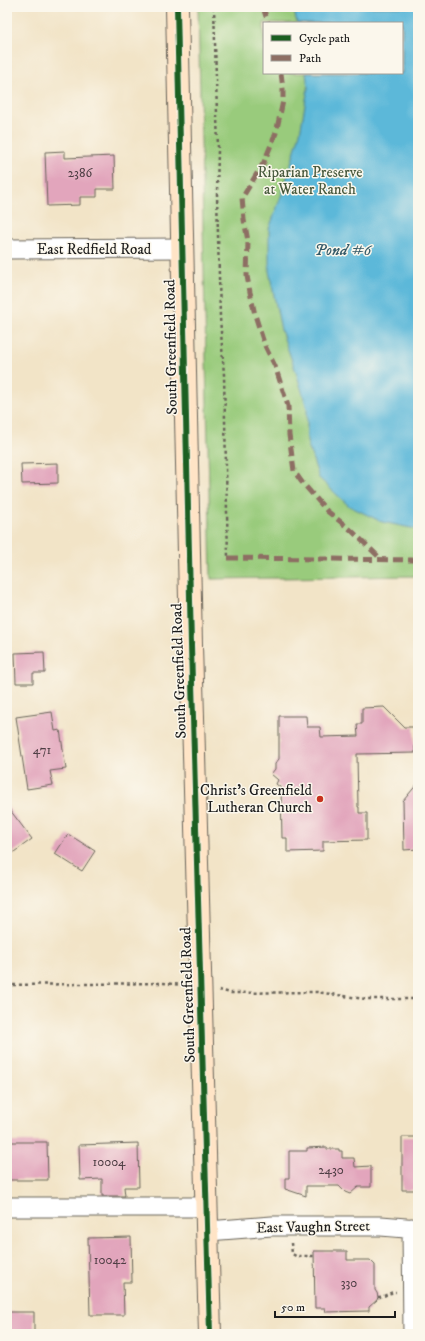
<svg xmlns="http://www.w3.org/2000/svg" width="425" height="1341" viewBox="0 0 425 1341" font-family="'IM FELL DW Pica',serif">
	<style>
		.green { fill: #99cb7b; stroke: #5a744c; fill-rule: evenodd }
		.water { fill: #5bb8d9; stroke: #3c6a7a }
		.building { fill: #e2a5bc }
		.lines { fill: none; stroke-linecap: round; stroke-linejoin: round }
		.street-casing { stroke: #676258; stroke-width: 21 }
		.secondary-casing { stroke: #676258; stroke-width: 24 }
		.path { stroke: #676258; stroke-width: 2.5; stroke-dasharray: 3 3; stroke-linecap: butt }
		.street { stroke: #fff; stroke-width: 19 }
		.secondary { stroke: #ffe4c6; stroke-width: 22 }
		.quiet { stroke: #8d6e63; stroke-width: 5; stroke-dasharray: 10 5; stroke-linecap: butt }
		.cycleway-casing { stroke: #fbf7ec; stroke-width: 8 }
		.cycleway { stroke: #1b5e20; stroke-width: 6 }
		.poi-dot { fill: #c8321e; stroke: #fbf7ec; stroke-width: 1.5 }
		.labels { text-anchor: middle; dominant-baseline: central; stroke-width: 3; stroke-linejoin: round; paint-order: stroke }
		.number-label { font-size: 13px; fill: #4e3e44 }
		.park-label { font-size: 15px; fill: #48593d; stroke: #fbf7ec }
		.street-label { font-size: 15px; fill: #1c1c1c; stroke: #fbf7ec }
		.poi-label { font-size: 15px; fill: #1c1c1c; stroke: #fbf7ec; text-anchor: end }
		.water-label { font-size: 16px; font-style: italic; fill: #355a68; stroke: #fbf7ec }
	</style>
	<rect width="100%" height="100%" fill="#fbf7ec"/>
	<filter id="ink" filterUnits="userSpaceOnUse"><feTurbulence type="fractalNoise" baseFrequency=".025" numOctaves="2"/><feDisplacementMap in="SourceGraphic" scale="8" xChannelSelector="R" yChannelSelector="G"/><feConvolveMatrix kernelMatrix="1 2 1 2 8 2 1 2 1" color-interpolation-filters="sRGB"/></filter>
	<filter id="wash" filterUnits="userSpaceOnUse"><feTurbulence type="fractalNoise" baseFrequency=".012" numOctaves="4" result="noise"/><feDisplacementMap in="SourceGraphic" scale="16" xChannelSelector="R" yChannelSelector="G"/><feGaussianBlur stdDeviation="0.9" result="paint"/><feColorMatrix in="noise" values="0 0 0 0 0 0 0 0 0 0 0 0 0 0 0 0 0 1.4 0 .05"/><feComposite in="paint" operator="in"/></filter>
	<g filter="url(#wash)">
		<rect width="100%" height="100%" fill="#f2e4c7"/>
		<!-- green -->
		<path class="green" d="M198,7H418V576L211,579ZM264,23H402V73H264Z"/>
		<!-- water -->
		<path class="water" d="M293,7H418V526L416,529L382,522L349,506L319,478L307,442V408L296,372L281,330L269,271V229L284,188L300,133L308,88L306,73H402V23H297Z"/>
		<g id="blocks">
			<!-- building -->
			<path class="building" d="M65,151V158L114,156L115,189H97V197H80V205L47,206L45,152Z
				M58,463V483L22,484L21,464Z
				M44,652L45,673H33V683H16L15,653Z
				M384,707L404,727H414L415,753L357,754L358,807H359V813H367V840L323,841V851L287,852V838H282L281,788L276,784L278,780L271,774L275,769V764L279,759V716H306L307,727H320L321,737L358,736L357,724H362V708Z
				M52,712L55,731L60,730L66,769L50,771L53,785L27,789L16,717Z
				M418,783V849L404,850L403,801Z
				M7,806L32,839L7,857Z
				M68,834L95,851L82,871L55,854Z
				M402,1137H418V1190H402Z
				M7,1142H47L48,1180H7Z
				M138,1143L139,1187H124L125,1196H102V1179L80,1180L79,1145Z
				M327,1147V1149H339V1151H342V1158H354L355,1167L371,1166V1187H358L350,1194L345,1192L339,1186H306V1196L285,1189V1178H289V1151H307V1148Z
				M131,1237L132,1282H123L124,1315H90L88,1238Z
				M314,1251H347V1260H370L375,1265V1290L377,1293L378,1297L377,1300L369,1307V1311L326,1312L325,1308H315Z
				M7,1312H34V1334H7Z"/>
		</g>
	</g>
	<g filter="url(#ink)">
		<use href="#blocks" fill-opacity="0" stroke="#676258" stroke-width="1"/>
		<g class="lines">
			<!-- street casing -->
			<g class="street-casing">
				<path id="street" d="M7,249L182,248
					M7,1207H207
					M412,1228L413,1334
					M208,1231L272,1226H381L418,1229"/>
			</g>
			<!-- secondary casing -->
			<g class="secondary-casing">
				<path id="secondary" d="M177,7L191,645L210,1334"/>
			</g>
			<!-- path -->
			<path class="path" d="M214,7L218,150L217,194L220,317L224,375L228,558
				M7,985L163,983L183,985
				M219,990L231,993L317,992L365,999H418
				M291,1243L292,1254L296,1256H314
				M378,1297C385,1297 389,1292 396,1292"/>
			<!-- street -->
			<use href="#street" class="street"/>
			<!-- secondary -->
			<use href="#secondary" class="secondary"/>
			<!-- quiet -->
			<path class="quiet" d="M263,7L268,23
				M281,73L283,89V101L276,133L264,162L242,198L244,220L248,241L247,276L250,292L255,315L265,346L275,366L288,406L289,435L294,471L301,481L327,511L351,530L382,560
				M228,558L418,560"/>
			<!-- cycleway casing -->
			<g class="cycleway-casing">
				<path id="cycleway" d="M177,7L191,645L210,1334"/>
			</g>
			<!-- cycleway -->
			<use href="#cycleway" class="cycleway"/>
		</g>
	</g>
	<!-- markers -->
	<circle class="poi-dot" cx="320" cy="799" r="4"/>
	<g class="labels">
		<!-- number labels -->
		<g class="number-label">
			<text x="80" y="173">2386</text>
			<text x="42" y="750">471</text>
			<text x="109" y="1162">10004</text>
			<text x="331" y="1170">2430</text>
			<text x="110" y="1260">10042</text>
			<text x="349" y="1283">330</text>
		</g>
		<!-- park labels -->
		<g class="park-label">
			<text x="310" y="172">Riparian Preserve<tspan x="310" dy="17">at Water Ranch</tspan></text>
		</g>
		<!-- street labels -->
		<g class="street-label">
			<text x="94" y="249">East Redfield Road</text>
			<text transform="translate(171 347) rotate(-91)">South Greenfield Road</text>
			<text transform="translate(179 671) rotate(-92)">South Greenfield Road</text>
			<text transform="translate(188 995) rotate(-92)">South Greenfield Road</text>
			<text transform="translate(313 1227) rotate(-1)">East Vaughn Street</text>
		</g>
		<!-- poi labels -->
		<g class="poi-label">
			<text x="312" y="790">Christ's Greenfield<tspan x="312" dy="17">Lutheran Church</tspan></text>
		</g>
		<!-- water labels -->
		<g class="water-label">
			<text x="343" y="250">Pond #6</text>
		</g>
	</g>
	<!-- margin -->
	<rect width="425" height="1341" fill="none" stroke="#fbf7ec" stroke-width="24"/>
	<!-- legend -->
	<rect x="263" y="22" width="140" height="52" fill="#fbf7ec" stroke="#a29f99"/>
	<rect x="271" y="35" width="20" height="6" fill="#1b5e20" stroke="#a29f99"/>
	<text x="299" y="42" font-size="12" fill="#1c1c1c">Cycle path</text>
	<rect x="271" y="55" width="20" height="6" fill="#8d6e63" stroke="#a29f99"/>
	<text x="299" y="62" font-size="12" fill="#1c1c1c">Path</text>
	<!-- scale -->
	<path d="M275 1311v6h120v-6" fill="none" stroke="#1c1c1c" stroke-width="2"/>
	<text x="281" y="1311" font-size="12" fill="#1c1c1c" stroke="#fbf7ec" stroke-width="3" paint-order="stroke">50 m</text>
</svg>
